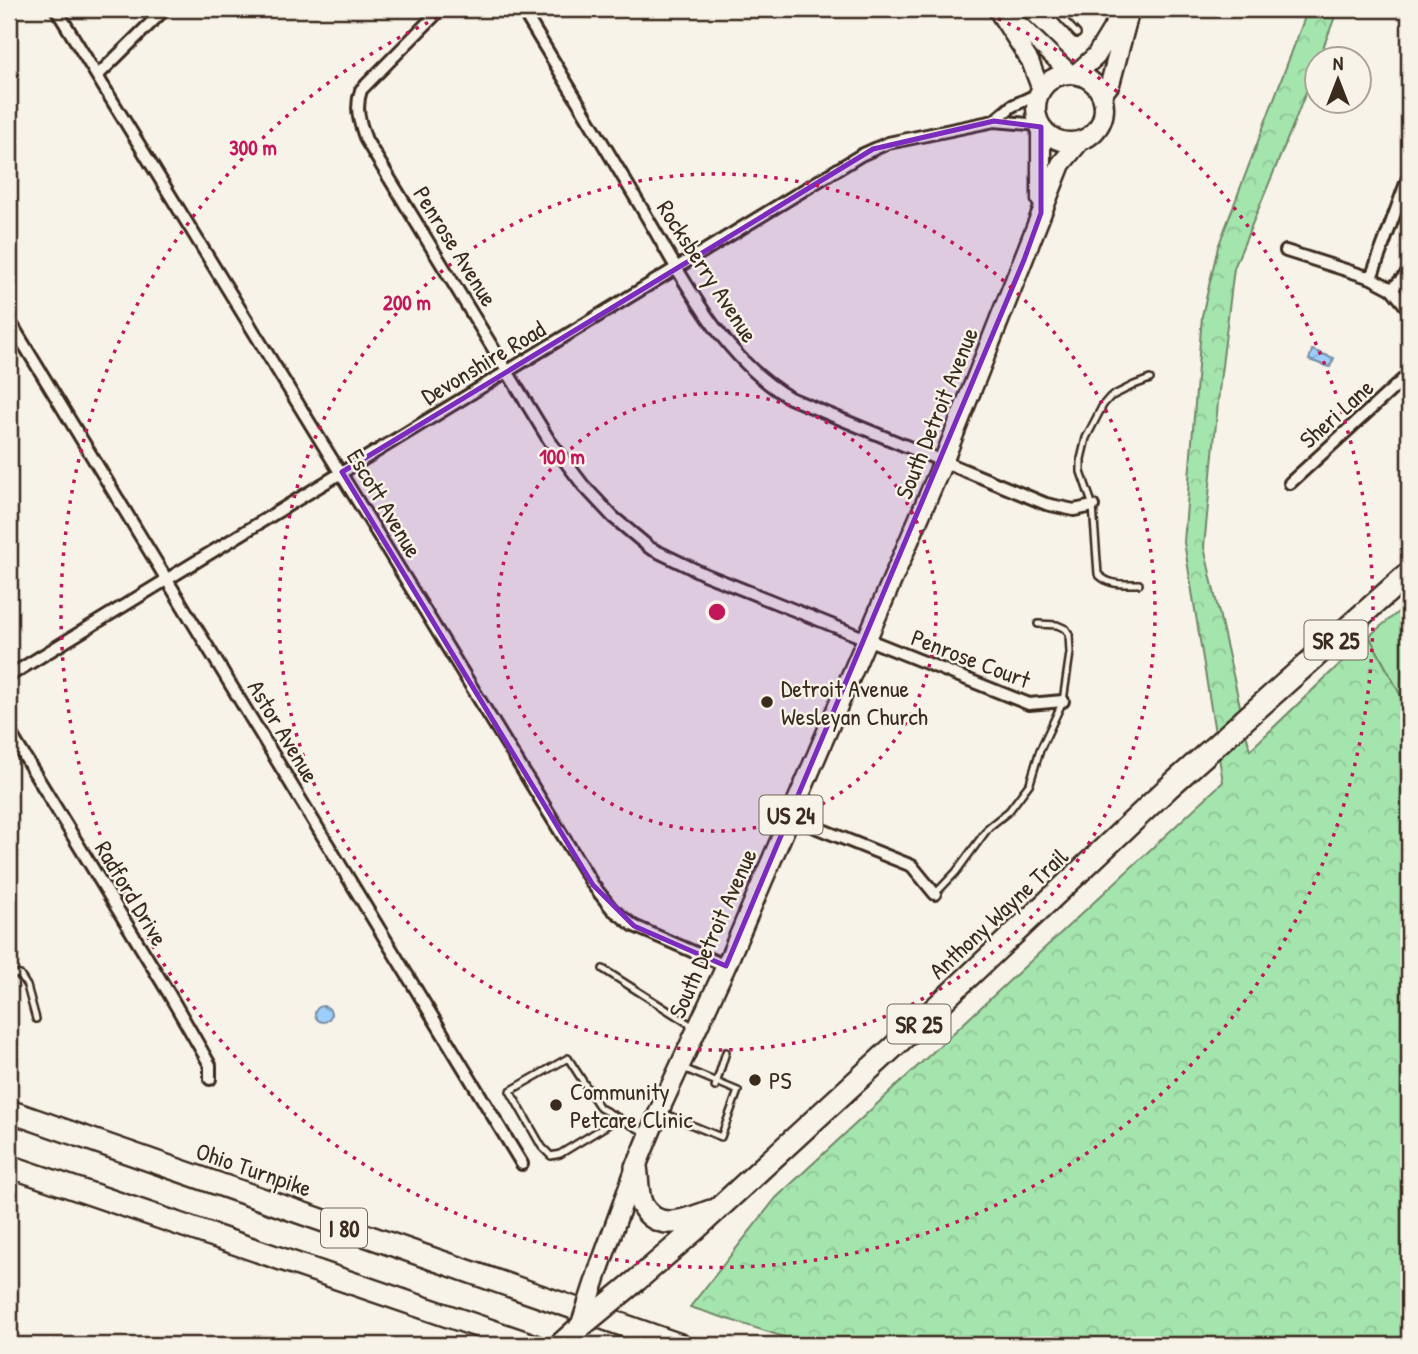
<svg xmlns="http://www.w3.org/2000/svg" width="1418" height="1354" viewBox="0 0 1418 1354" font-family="'Patrick Hand',sans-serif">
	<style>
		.grass { fill: #a4e4ad; stroke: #708766; stroke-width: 2 }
		.forest { fill: url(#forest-crowns); stroke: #708766; stroke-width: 2 }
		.water { fill: url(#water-waves); stroke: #768da3; stroke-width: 2 }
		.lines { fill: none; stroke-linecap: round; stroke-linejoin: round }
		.lane-casing { stroke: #3b2a1e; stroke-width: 10 }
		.street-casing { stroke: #3b2a1e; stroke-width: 16 }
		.secondary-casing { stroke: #3b2a1e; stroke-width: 21 }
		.primary-casing { stroke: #3b2a1e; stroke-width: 23 }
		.highway-casing { stroke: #3b2a1e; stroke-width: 26 }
		.lane { stroke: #f7f3e8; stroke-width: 5 }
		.street { stroke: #f7f3e8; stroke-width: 10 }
		.secondary { stroke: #f7f3e8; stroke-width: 16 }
		.primary { stroke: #f7f3e8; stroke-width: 18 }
		.highway { stroke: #f7f3e8; stroke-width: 21 }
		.primary-bridge-casing { stroke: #3b2a1e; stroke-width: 23; stroke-linecap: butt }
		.highway-bridge-casing { stroke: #3b2a1e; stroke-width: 26; stroke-linecap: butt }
		.primary-bridge { stroke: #f7f3e8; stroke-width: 18 }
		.highway-bridge { stroke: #f7f3e8; stroke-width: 21 }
		.marked { fill: #7b2cbf; fill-opacity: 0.2; stroke: #7b2cbf; stroke-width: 5; stroke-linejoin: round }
		.ring { fill: none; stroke: #c2185b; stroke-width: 3.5; stroke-dasharray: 3.5 7 }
		.poi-dot { fill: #3b2a1e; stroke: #f7f3e8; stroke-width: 2.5 }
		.labels { text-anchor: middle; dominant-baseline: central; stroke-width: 5; stroke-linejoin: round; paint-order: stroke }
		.shield { fill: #f7f3e8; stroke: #73665b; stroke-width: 2 }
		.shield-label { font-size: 23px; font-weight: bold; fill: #3b2a1e }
		.street-label { font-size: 24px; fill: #3b2a1e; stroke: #f7f3e8 }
		.poi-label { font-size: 24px; fill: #3b2a1e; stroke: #f7f3e8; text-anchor: start }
		.centre { fill: #c2185b; stroke: #f7f3e8; stroke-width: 3.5 }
		.ring-label { font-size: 21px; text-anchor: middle; font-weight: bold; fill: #c2185b; stroke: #f7f3e8; stroke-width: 5; stroke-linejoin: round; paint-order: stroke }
	</style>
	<defs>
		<pattern id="forest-crowns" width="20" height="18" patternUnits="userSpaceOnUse" patternTransform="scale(1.75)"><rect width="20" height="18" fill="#a4e4ad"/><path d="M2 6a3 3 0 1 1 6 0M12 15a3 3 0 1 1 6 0" fill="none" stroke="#8ec494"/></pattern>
		<pattern id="water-waves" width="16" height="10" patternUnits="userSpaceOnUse" patternTransform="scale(1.75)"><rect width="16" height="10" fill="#9ecffb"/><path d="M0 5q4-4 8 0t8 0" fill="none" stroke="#89b2d7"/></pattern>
	</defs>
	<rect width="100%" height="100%" fill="#f7f3e8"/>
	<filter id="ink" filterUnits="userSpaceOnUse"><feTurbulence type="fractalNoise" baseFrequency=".0143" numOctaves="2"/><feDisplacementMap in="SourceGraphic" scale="14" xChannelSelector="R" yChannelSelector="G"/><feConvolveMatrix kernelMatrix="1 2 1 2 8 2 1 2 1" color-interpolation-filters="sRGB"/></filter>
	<g filter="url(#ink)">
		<!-- grass -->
		<path class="grass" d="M1409,603V711L1369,636Z"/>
		<!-- forest -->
		<path class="forest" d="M1308,9H1338L1292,128L1234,268L1220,382L1204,547L1250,750L1369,636L1409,711V1345H809L690,1307L776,1198L1223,782L1184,542L1202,316L1218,247Z"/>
		<!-- water -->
		<path class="water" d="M1312,350L1334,358L1330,367L1309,360Z
			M315 1014a8 8 0 1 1 16 0a8 8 0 1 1-16 0Z"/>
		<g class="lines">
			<!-- lane casing -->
			<g class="lane-casing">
				<path id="lane" d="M1054,9L1077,34
					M1139,584C1124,584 1109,586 1098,574L1093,506L1081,472V459L1086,438L1103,405L1110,397L1134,385L1150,379
					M936,893L956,872L989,827L1009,811L1030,783L1040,750L1063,701L1070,653L1069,634L1066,629L1057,625L1038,624
					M603,969L694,1027
					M9,973L20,975L27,986L36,1019
					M715,1087L726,1052
					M663,1113L721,1137L738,1091L683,1068
					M619,1118L560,1154L551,1156L542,1147L510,1091L568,1058L600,1108L648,1134"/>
			</g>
			<!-- street casing -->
			<g class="street-casing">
				<path id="street" d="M56,9L593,885L612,909L634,926L726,966
					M441,9L361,90C355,108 359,121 366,140L549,440L583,485L613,517L650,548L704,574L1029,704L1063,701
					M522,9C561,73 599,137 638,202C679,270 719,357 790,398L1046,504L1074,510L1093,506
					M97,76L165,9
					M994,121L1012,106L1038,94
					M1286,251L1371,278L1392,289L1409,310
					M1371,278L1409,175
					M1392,289L1409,272
					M9,320L522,1164
					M1290,483L1409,374
					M9,676L861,155L888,143L994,121L1040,125
					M9,731L168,992L210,1065V1079
					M790,817L912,866L935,894"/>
			</g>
			<!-- secondary casing -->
			<g class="secondary-casing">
				<path id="secondary" d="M998,12L1021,26L1071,74
					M1000,15L1030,61L1041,90"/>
			</g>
			<!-- primary casing -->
			<g class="primary-casing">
				<path id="primary" d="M1036 108a34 34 0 1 1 68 0a34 34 0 1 1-68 0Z
					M1076,74L1096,56L1124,10
					M1102,94L1110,84L1130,9
					M1041,127V200
					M600,1266L636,1167L660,1109L726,966L943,462L1061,164L1080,141"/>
			</g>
			<!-- highway casing -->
			<g class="highway-casing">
				<path id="highway" d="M9,1111L680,1345
					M9,1166L533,1345
					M636,1167C638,1178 637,1195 642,1205C658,1234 688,1219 711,1211
					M637,1280L696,1229L912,1030L1168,788L1409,573
					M560,1345L580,1327"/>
			</g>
			<!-- lane -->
			<use href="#lane" class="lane"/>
			<!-- street -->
			<use href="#street" class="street"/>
			<!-- secondary -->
			<use href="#secondary" class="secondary"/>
			<!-- primary -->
			<use href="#primary" class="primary"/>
			<!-- highway -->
			<use href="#highway" class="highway"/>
			<!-- primary-bridge casing -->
			<g class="primary-bridge-casing">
				<path id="primary-bridge" d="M580,1327L600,1266"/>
			</g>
			<!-- highway-bridge casing -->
			<g class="highway-bridge-casing">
				<path id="highway-bridge" d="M580,1327L637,1280"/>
			</g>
			<!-- primary-bridge -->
			<use href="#primary-bridge" class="primary-bridge"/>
			<!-- highway-bridge -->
			<use href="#highway-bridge" class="highway-bridge"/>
		</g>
	</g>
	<!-- marked area -->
	<path class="marked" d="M994,121L1041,127V213L1024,260L726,966L634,926L593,885L342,472L873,149Z"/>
	<!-- distance rings -->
	<g class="ring">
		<circle cx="717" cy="612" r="219"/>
		<circle cx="717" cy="612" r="438"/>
		<path d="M979 10A656 656 0 1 1 455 10"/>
	</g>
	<!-- markers -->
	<g class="poi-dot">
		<circle cx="767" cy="702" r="7"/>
		<circle cx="755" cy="1080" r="7"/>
		<circle cx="556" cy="1105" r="7"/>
	</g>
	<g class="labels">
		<!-- shield labels -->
		<g class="shield">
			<rect x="1304.5" y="620.5" width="63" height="39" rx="5"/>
			<rect x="759.5" y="795.5" width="63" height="39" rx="5"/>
			<rect x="887.5" y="1004.5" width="63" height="39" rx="5"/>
			<rect x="321" y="1208.5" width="46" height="39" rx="5"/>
		</g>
		<g class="shield-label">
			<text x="1336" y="640">SR 25</text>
			<text x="791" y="815">US 24</text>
			<text x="919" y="1024">SR 25</text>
			<text x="344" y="1228">I 80</text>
		</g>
		<!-- street labels -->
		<g class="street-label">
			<text transform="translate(456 246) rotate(58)">Penrose Avenue</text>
			<text transform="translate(708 271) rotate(57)">Rocksberry Avenue</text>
			<text transform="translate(483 362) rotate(-31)">Devonshire Road</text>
			<text transform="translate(936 413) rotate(-68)">South Detroit Avenue</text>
			<text transform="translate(1336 413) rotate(-42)">Sheri Lane</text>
			<text transform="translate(385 503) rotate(59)">Escott Avenue</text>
			<text transform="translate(971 658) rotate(21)">Penrose Court</text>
			<text transform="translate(284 731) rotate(59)">Astor Avenue</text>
			<text transform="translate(132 893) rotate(59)">Radford Drive</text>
			<text transform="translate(998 913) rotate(-43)">Anthony Wayne Trail</text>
			<text transform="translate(712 933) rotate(-66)">South Detroit Avenue</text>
			<text transform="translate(254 1169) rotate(19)">Ohio Turnpike</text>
		</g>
		<!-- poi labels -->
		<g class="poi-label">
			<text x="781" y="688">Detroit Avenue<tspan x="781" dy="28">Wesleyan Church</tspan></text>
			<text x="769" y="1080">PS</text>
			<text x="570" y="1091">Community<tspan x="570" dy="28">Petcare Clinic</tspan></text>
		</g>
	</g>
	<circle cx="717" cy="612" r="10" class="centre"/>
	<g class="ring-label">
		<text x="253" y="155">300 m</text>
		<text x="407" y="310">200 m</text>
		<text x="562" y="464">100 m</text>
	</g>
	<!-- margin -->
	<rect width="1418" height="1354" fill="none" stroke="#f7f3e8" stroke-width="35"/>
	<rect x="18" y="18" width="1383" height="1319" fill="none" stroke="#3b2a1e" stroke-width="2.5" filter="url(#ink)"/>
	<!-- north arrow -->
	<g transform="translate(1338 80)"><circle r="33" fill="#f7f3e8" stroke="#aca397" stroke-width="2"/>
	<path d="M0-5L12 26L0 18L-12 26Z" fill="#3b2a1e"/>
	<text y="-10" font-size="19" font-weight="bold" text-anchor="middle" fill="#3b2a1e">N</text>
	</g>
</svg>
